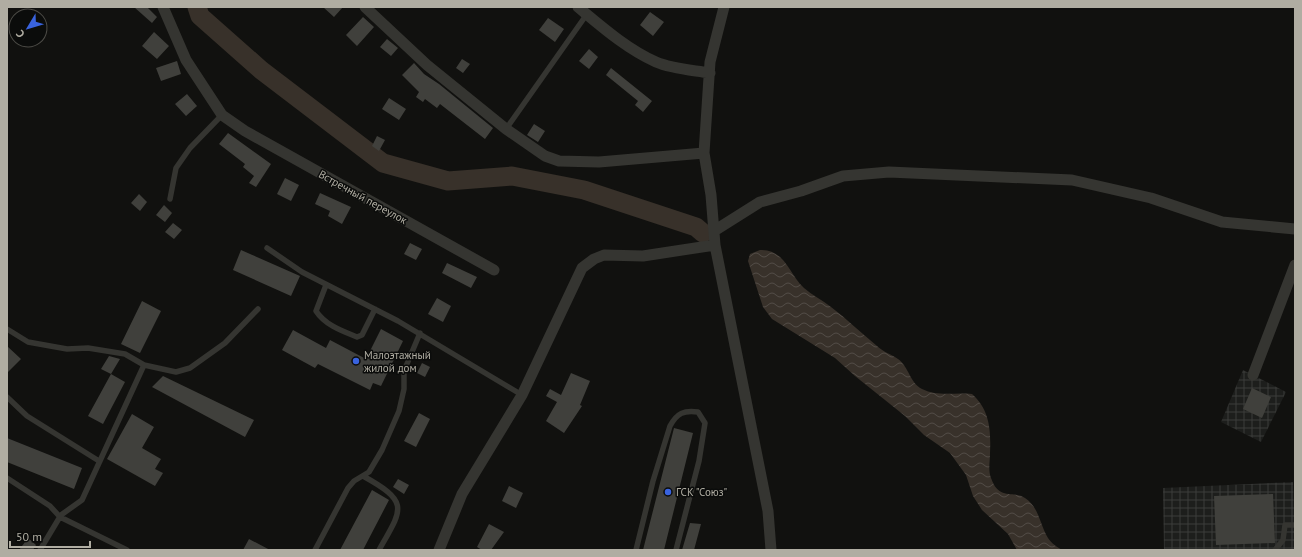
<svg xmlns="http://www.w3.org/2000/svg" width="1302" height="557" viewBox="0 0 1302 557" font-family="'PT Sans',sans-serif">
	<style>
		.industrial { fill: url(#industrial-grid) }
		.water { fill: url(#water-waves) }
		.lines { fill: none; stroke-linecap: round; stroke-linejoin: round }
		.river { stroke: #38312a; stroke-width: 19 }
		.building { fill: #40403c }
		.service { stroke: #353531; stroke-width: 5.5 }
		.minor { stroke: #353531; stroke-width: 11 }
		.poi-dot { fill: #3963df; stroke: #0b0c0b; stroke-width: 1.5 }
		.labels { text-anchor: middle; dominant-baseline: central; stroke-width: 3; stroke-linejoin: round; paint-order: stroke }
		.street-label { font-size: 11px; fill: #b0ada2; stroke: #0b0c0b }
		.poi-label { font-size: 11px; fill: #b0ada2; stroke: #0b0c0b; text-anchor: start }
	</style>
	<defs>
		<pattern id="industrial-grid" width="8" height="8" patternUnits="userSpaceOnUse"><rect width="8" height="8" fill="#1d1e1c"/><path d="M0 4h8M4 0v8" fill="none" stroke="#3b3c3a"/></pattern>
		<pattern id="water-waves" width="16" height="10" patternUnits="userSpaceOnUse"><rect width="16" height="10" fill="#38312a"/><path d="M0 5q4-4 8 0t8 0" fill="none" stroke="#524c46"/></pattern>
	</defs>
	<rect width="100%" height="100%" fill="#11110f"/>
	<!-- industrial -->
	<path class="industrial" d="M1243,370L1286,392L1261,442L1221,422Z
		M1293,482L1295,550H1164L1163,488Z"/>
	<!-- water -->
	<path class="water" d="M760,250C786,250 788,273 804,288C812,295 822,300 831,307C847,319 861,333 877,346C883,352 891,354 898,359C909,367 910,383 922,389C938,397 955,392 972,394C990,410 991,431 990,453C990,462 988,470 991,478C999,501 1012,490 1025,498C1039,507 1040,525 1048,538C1051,543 1057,547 1062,550H1017L1008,534L982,510L973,496L966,475L950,453L924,435L905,416L855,376L835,358L772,319L763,307L748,261L750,254Z"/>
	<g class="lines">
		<!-- river -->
		<path class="river" d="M197,7L200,16L261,70L383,163L448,181L512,176L584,190L696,227L703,233"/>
	</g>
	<!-- building -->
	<path class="building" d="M134,7H147L157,17L152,23Z
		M323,7H343L334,17Z
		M650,12L664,22L653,36L640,25Z
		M363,17L374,27L357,46L346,35Z
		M548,18L564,29L555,42L539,30Z
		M154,32L169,46L157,59L142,46Z
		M387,39L398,48L391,56L380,47Z
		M589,49L598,57L589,69L579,61Z
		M462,59L470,64L463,73L456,68Z
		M177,61L181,74L161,81L156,68Z
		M414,63L424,74L439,84L493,128L485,139L440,104L437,108L425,99L423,102L416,97L419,92L402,75Z
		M611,68L652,101L643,112L635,105L638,101L606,75Z
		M187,94L197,106L186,116L175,104Z
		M389,98L406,109L399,120L382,109Z
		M534,124L545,131L538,142L527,135Z
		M228,133L271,164L256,187L249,183L254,176L243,167L245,164L219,144Z
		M377,136L385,140L379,151L372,146Z
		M285,178L299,185L291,201L277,194Z
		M320,193L351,207L342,224L328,216L330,211L315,204Z
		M139,194L147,202L140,211L131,203Z
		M164,205L172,213L165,222L156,215Z
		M173,223L182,230L174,239L165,232Z
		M410,243L422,249L416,260L404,254Z
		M241,250L300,276L291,296L233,270Z
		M447,263L477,277L471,288L442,273Z
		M437,298L451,306L443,322L428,314Z
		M142,301L161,311L140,353L121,344Z
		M381,329L403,341L381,386L373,383L370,390L318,364L315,368L282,350L293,330L326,348L330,340L366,359Z
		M7,346L21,359L7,373Z
		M109,356L120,359L111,374L101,369Z
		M422,363L430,367L425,377L417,373Z
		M571,373L590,381L580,405L582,406L564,433L546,421L557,402L546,396L550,389L561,395Z
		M111,374L125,382L103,424L88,416Z
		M163,376L254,420L245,437L152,387Z
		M1252,388L1271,397L1262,418L1243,409Z
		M419,413L430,419L416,447L404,441Z
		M132,414L154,427L142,448L161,459L155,469L163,473L155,486L107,459Z
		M674,428L693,433L664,550H643Z
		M7,438L82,468L74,489L7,462Z
		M398,479L409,485L404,494L393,487Z
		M509,486L523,493L516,508L502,501Z
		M372,490L389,500L363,550H340Z
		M1273,494L1275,543L1216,545L1214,496Z
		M690,523L701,524L694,550H682Z
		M489,524L504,532L491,550H482L477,547Z
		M28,538L36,545L33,550H19Z
		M249,539L270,550H243Z"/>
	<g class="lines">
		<!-- service -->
		<path class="service" d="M506,129L587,14
			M170,199L176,168L190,148L222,115
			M267,248L302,272L398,321L522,395
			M326,285L316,311C325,325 342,331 357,337L362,335L375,309
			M7,329L28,342L67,349L88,348L125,354L144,365L176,372L190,368L225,343L258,309
			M7,397L27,416L99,461
			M363,476C410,502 403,508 379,550
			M7,478L50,506L60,517L127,550
			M40,550L61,515L82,500L144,365
			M315,550L348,488L354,481L369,472L382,450L399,411L404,389V371L420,333
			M636,550L653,481L670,426C677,413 684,410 698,412L705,423L699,461L676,550
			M1275,550L1283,540L1285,525H1295"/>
		<!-- minor -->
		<path class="minor" d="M163,7L186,60L222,115L245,131L494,270
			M365,7L427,65L506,129L545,156L559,161L599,162L704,153
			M578,7C602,27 627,49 656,62C672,69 692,70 710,73
			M724,7L710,62L704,153L711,195L715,245L768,511L771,550
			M714,231L760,202L801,191L843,176L889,172L1072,180L1151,198L1222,222L1295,229
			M1253,375L1295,265
			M439,550L462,494L522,395L582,268L594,259L604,255L643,256L715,245"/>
	</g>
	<!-- markers -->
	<g class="poi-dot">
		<circle cx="356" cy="361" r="4"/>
		<circle cx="668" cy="492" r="4"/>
	</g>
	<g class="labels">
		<!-- street labels -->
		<g class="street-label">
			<text transform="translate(363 197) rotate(29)">Встречный переулок</text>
		</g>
		<!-- poi labels -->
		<g class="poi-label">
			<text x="364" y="355">Малоэтажный<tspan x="364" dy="13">жилой дом</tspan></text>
			<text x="676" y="492">ГСК "Союз"</text>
		</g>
	</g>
	<!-- border -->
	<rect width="1302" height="557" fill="none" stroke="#b0ada2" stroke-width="16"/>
	<!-- north arrow -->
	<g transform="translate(28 28) rotate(232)"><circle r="19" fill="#0b0c0b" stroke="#4d4c47"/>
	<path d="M0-3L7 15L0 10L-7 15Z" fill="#3963df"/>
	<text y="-6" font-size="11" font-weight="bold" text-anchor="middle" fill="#b0ada2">С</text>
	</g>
	<!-- scale -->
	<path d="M10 541v6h80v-6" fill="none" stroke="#b0ada2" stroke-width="2"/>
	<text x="16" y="541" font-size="12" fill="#b0ada2" stroke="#0b0c0b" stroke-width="3" paint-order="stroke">50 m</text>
</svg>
